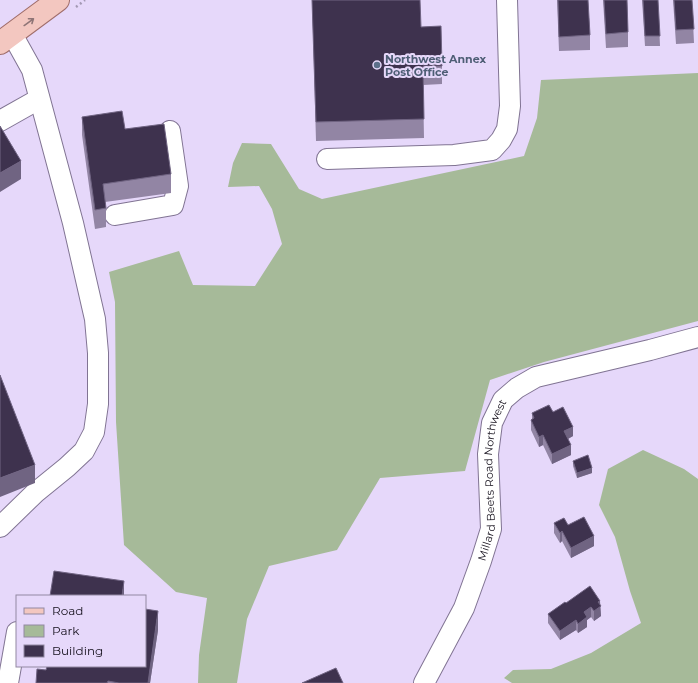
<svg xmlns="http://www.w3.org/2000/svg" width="698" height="683" viewBox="0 0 698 683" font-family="Montserrat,sans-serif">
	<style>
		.green { fill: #a6ba99 }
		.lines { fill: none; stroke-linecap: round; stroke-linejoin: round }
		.minor-casing { stroke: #817493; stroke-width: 22 }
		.major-casing { stroke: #a06e6b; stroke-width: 24 }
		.path { stroke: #a499b4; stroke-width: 2.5; stroke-dasharray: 2 3; stroke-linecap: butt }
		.minor { stroke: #fff; stroke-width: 20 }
		.major { stroke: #f3c7c0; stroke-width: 22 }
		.wall { fill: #9285a4 }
		.shaded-wall { fill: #706482 }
		.building { fill: #3e324e; stroke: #706482 }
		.oneway { stroke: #8f7576 }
		.service-dot { fill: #5c6f8a; stroke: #e6d8fa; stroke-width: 1.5 }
		.labels { text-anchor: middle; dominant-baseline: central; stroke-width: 4; stroke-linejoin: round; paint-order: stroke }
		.service-label { font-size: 11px; font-weight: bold; fill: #4e5e75; stroke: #e6d8fa; text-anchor: start }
		.street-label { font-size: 11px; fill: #15101c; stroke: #e6d8fa }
	</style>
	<rect width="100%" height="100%" fill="#e6d8fa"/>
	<!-- green -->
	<path class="green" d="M698,73V321L544,362L490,380L465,471L380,478L337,550L269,566L247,619L237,683H198L199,655L207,598L176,592L124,545L116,422L115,302L109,272L179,251L193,285L255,286L282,244L272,209L259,186L228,187L233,163L242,143L271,144L299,189L322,199L524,156L537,118L541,80Z
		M643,450L684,469L698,479V683H512L504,678L513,670L551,669L591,653L641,623L630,591L615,537L599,505L608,469Z"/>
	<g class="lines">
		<!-- minor casing -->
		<g class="minor-casing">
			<g id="minor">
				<path d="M0,121L39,99"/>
				<path d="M327,159L454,155L492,150L501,140L507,129L510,106L507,0"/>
				<path d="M115,215L173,205L178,186L170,131"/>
				<path d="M0,527L35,493L67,467L84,451L94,432L98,404V353L95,319L73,223L32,70L12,34"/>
				<path d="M8,683L17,632"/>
				<path id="s1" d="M424,683L464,608L481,561L491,529L488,454L492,423L503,400L517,388L536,377L650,350L698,337"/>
			</g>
		</g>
		<!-- major casing -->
		<g class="major-casing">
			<path id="major" d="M0,43L58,0"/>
		</g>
		<!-- path -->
		<path class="path" d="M76,7L85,0"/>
		<!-- minor -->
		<use href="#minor" class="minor"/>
		<!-- major -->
		<use href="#major" class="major"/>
	</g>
	<!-- wall -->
	<path class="wall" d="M312,0L421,27L442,66V84L423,85L424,138L316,141Z
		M557,0H588L590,35V50L559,51Z
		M603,0H627L628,32V47L606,48Z
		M642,0H658L660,46H645Z
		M673,0H692L694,43L676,44Z
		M82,117L125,129L171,174V193L105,202L106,208V227L95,229L82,135Z
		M553,412L573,436L568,439L571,455L552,464L543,445L539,447L531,430V420L532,419V413Z
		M573,461L592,473L577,478L573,466Z
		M554,523L568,525L594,546L571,558L562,541L560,543L554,533Z
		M566,603L600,605L601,616L594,621L591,617L587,620V627L578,633L576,630L560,640L548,623V614Z
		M158,630L150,683H36L46,670Z"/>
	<!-- shaded-wall -->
	<path class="shaded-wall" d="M21,161V179L0,192V173Z
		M573,427V436L564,441V431Z
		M543,435V445L539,447V437Z
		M571,445V455L552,464V454Z
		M35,465V483L0,497V478Z
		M592,468V473L577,478V473Z
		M562,531V541L560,543V533Z
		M594,536V546L571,558V548Z
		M124,581V596H122Z
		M600,601L601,616L594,621V611L598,602Z
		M591,607V617L587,620V627L578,633V624L584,612Z
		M158,611V630L150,683H148Z
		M576,620V630L560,640V631Z"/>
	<!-- building -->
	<path class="building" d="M312,0H420L421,27L441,26L442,66H423L424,119L316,122Z
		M558,0H588L590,35L559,37Z
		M604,0H627L628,32L606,34Z
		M643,0H658L660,36H645Z
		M674,0H692L694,29L676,30Z
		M122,111L125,129L164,124L171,174L103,184L106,208L95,210L82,117Z
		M0,126L21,161L0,173Z
		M0,375L35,465L0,478Z
		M549,405L553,412L563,407L573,427L564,431L571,445L552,454L543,435L539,437L531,420L534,418L532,413Z
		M588,455L592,468L577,473L573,461Z
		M584,517L594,536L571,548L562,531L560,533L554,523L564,518L568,525Z
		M54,571L124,581L122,596H50Z
		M590,586L600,601L598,602L601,606L594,611L591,607L584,612L587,617L578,624L576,620L560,631L548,614L565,602L566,603Z
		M145,609L158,611L148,683H119L108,681L107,683H36L37,669L46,670L47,666H145Z
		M336,668L343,683H302Z"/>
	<!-- one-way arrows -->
	<defs><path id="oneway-shaft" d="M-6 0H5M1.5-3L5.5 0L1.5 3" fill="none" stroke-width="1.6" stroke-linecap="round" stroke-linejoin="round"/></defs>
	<use class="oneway" href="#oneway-shaft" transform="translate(29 22) rotate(-36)"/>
	<!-- markers -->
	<circle class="service-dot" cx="377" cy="65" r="4"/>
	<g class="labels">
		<!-- service labels -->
		<g class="service-label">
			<text x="385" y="59">Northwest Annex<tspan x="385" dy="13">Post Office</tspan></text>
		</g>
		<!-- street labels -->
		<g class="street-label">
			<text stroke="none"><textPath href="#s1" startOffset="218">Millard Beets Road Northwest</textPath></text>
		</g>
	</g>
	<!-- legend -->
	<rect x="16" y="595" width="130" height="72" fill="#e6d8fa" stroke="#9288a1"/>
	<rect x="24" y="608" width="20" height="6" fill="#f3c7c0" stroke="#9288a1"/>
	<text x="52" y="615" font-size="12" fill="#15101c">Road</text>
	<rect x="24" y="625" width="20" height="12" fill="#a6ba99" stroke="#9288a1"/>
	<text x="52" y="635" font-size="12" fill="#15101c">Park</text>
	<rect x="24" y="645" width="20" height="12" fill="#3e324e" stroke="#9288a1"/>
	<text x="52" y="655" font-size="12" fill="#15101c">Building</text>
</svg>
